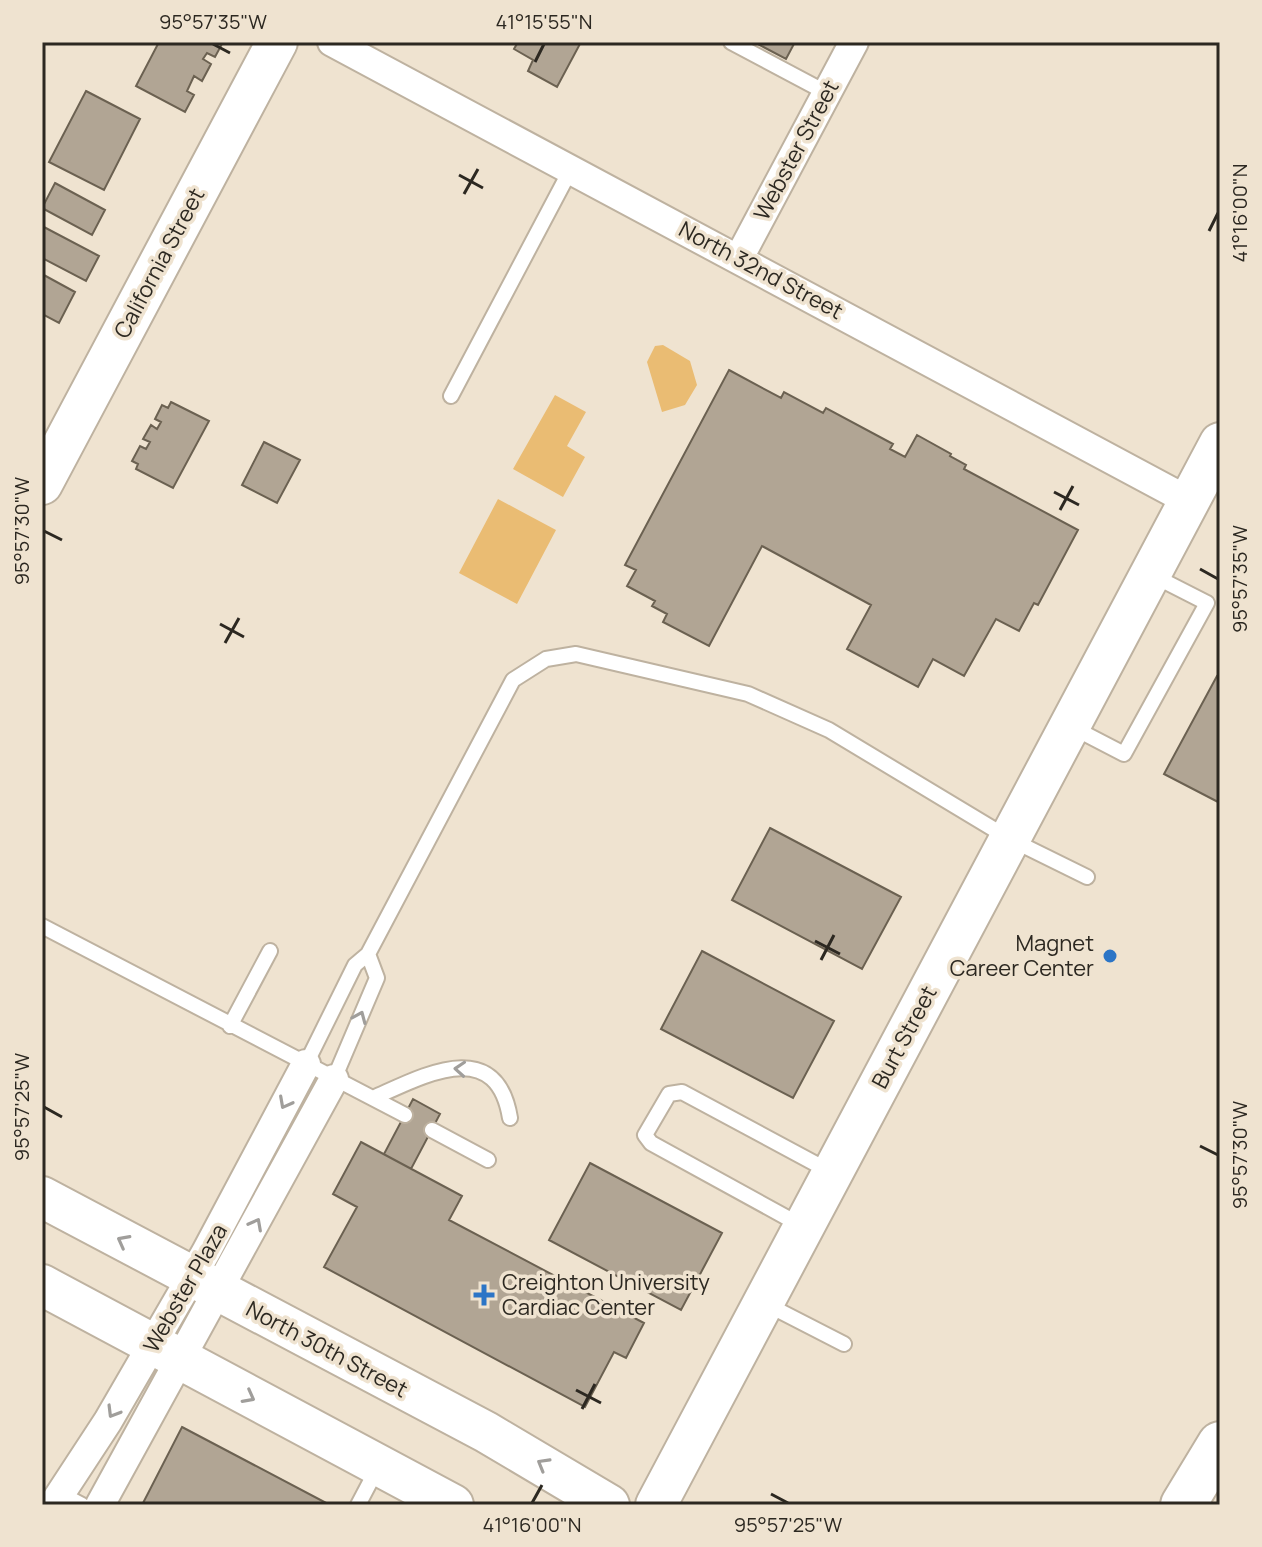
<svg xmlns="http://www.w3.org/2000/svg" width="1262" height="1547" viewBox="0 0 1262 1547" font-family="Manrope,sans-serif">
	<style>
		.green { fill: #eabc73 }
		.building { fill: #b1a594; stroke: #6b6151; stroke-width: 2 }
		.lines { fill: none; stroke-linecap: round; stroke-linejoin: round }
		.lane-casing { stroke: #beb2a0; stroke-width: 18 }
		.street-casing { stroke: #beb2a0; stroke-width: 32 }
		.secondary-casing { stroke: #beb2a0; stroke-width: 44 }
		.primary-casing { stroke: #beb2a0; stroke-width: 48 }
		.lane { stroke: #fff; stroke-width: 14 }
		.street { stroke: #fff; stroke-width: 28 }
		.secondary { stroke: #fff; stroke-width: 40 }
		.primary { stroke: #fff; stroke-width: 44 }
		.oneway { stroke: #a09e9b }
		.ticks { fill: none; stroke: #2c2821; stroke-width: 3 }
		.poi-dot { fill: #2c75c6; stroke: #efe3d0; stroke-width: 3 }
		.labels { text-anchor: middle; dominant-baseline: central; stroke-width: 7; stroke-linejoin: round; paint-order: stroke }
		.street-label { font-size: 22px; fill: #2c2821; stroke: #efe3d0 }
		.poi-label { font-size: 22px; fill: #2c2821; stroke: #efe3d0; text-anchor: end }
		.neatline { fill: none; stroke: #2c2821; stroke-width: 3 }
		.ticks-label { font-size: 20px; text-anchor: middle; fill: #2c2821 }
	</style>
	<rect width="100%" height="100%" fill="#efe3d0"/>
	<!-- green -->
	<path class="green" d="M663,345L690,361L697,385L685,405L662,412L647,362L655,346Z
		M555,395L586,412L567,446L585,457L563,497L513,469Z
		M498,499L556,530L517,604L459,573Z"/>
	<!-- building -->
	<path class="building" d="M159,42H223L215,57L207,53L203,59L211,64L202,81L194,76L187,91L194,95L185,112L136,86Z
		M518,42H581L557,87L528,71L533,60L514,49Z
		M754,42H795L786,59Z
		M86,91L140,119L104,190L49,162Z
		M55,183L105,210L92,235L42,208Z
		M42,226L99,256L86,281L42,258Z
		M42,274L75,292L59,323L42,314Z
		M729,370L781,398L784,392L823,413L826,408L893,444L890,449L905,457L917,435L951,454L950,456L966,465L964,469L1078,530L1038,605L1034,603L1019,631L996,619L964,676L933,659L918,687L847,649L871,605L762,546L709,646L663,622L667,614L652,606L655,601L627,586L636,570L625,565Z
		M171,402L209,421L173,488L136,469L138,464L132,461L140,446L146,449L150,442L143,439L151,425L157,429L161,422L155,419L162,405L168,408Z
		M264,442L300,460L277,503L242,485Z
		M1217,676L1220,677V803L1164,774Z
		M770,828L901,897L862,969L732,900Z
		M702,951L834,1021L793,1098L661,1029Z
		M413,1099L440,1114L411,1169L384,1154Z
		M361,1142L462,1196L449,1220L644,1323L626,1358L614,1352L585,1407L324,1267L357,1207L333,1194Z
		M590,1163L722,1233L681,1310L549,1240Z
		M182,1427L330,1505H142Z"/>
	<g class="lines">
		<!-- lane casing -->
		<g class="lane-casing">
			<path id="lane" d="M731,42L827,93
				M451,396L571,169
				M1070,726L1124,754L1207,603L1154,576
				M42,926L405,1115
				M230,1026L270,951
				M306,1064L355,965L368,954L513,680L546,659L576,654L748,694L829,730L1010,839L1087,877
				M334,1079L377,978L368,954
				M373,1098C421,1077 496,1034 510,1118
				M432,1130L488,1160
				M802,1226L651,1143L645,1135L669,1094L682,1092L829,1171
				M764,1303L844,1344
				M59,1493L82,1505
				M358,1505L378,1467"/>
		</g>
		<!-- street casing -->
		<g class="street-casing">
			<path id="street" d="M332,42L1189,501
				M739,258L854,42
				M53,1505L108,1421L206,1252L306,1064
				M100,1505L334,1079"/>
		</g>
		<!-- secondary casing -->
		<g class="secondary-casing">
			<path id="secondary" d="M42,484L277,42
				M42,1197L486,1432L609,1505
				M42,1285L453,1505
				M656,1505L1220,443"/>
		</g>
		<!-- primary casing -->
		<g class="primary-casing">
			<path id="primary" d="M1183,1505L1220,1444"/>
		</g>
		<!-- lane -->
		<use href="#lane" class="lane"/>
		<!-- street -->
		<use href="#street" class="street"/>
		<!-- secondary -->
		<use href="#secondary" class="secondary"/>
		<!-- primary -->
		<use href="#primary" class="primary"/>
	</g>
	<!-- one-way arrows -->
	<defs><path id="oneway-chevron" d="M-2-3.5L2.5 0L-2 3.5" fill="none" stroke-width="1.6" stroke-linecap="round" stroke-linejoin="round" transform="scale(2)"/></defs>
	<g class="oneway">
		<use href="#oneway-chevron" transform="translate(360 1017) rotate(-67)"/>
		<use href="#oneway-chevron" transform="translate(460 1069) rotate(-176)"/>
		<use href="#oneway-chevron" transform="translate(285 1103) rotate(118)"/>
		<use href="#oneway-chevron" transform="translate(256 1224) rotate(-62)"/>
		<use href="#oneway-chevron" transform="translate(123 1241) rotate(-152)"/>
		<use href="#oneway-chevron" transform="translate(249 1397) rotate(28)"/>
		<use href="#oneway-chevron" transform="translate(113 1412) rotate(121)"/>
		<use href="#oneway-chevron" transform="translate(543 1464) rotate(-150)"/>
	</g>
	<!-- ticks -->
	<path class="ticks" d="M213,44L230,53M535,62L544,44M459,175L483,188M464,194L478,169M1209,231L1218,213M1054,492L1079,505M1060,510L1073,486M44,531L62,540M1200,569L1218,579M220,624L244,637M225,643L239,618M815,941L840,954M821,960L834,935M44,1107L62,1117M1200,1146L1218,1155M576,1390L601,1403M582,1409L595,1384M771,1494L788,1503M532,1503L542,1485"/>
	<!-- markers -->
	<g class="poi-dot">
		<circle cx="1110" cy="956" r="8"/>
		<path d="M480 1283h8v8h8v8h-8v8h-8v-8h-8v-8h8z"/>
	</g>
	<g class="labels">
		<!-- street labels -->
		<g class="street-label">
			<text transform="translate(796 150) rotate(-62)">Webster Street</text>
			<text transform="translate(159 263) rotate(-62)">California Street</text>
			<text transform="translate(761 270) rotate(28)">North 32nd Street</text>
			<text transform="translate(904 1037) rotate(-62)">Burt Street</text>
			<text transform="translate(185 1288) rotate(-60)">Webster Plaza</text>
			<text transform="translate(327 1349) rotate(28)">North 30th Street</text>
		</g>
		<!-- poi labels -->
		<g class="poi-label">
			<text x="1094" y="943">Magnet<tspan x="1094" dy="25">Career Center</tspan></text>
			<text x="502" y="1282" text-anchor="start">Creighton University<tspan x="502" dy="25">Cardiac Center</tspan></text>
		</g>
	</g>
	<!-- border -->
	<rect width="1262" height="1547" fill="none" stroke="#efe3d0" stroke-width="88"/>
	<rect x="44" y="44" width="1174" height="1459" class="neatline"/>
	<g class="ticks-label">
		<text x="213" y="29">95°57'35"W</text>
		<text x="544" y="29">41°15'55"N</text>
		<text transform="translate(1240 213) rotate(-90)" y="7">41°16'00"N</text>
		<text transform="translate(22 531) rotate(-90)" y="7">95°57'30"W</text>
		<text transform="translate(1240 579) rotate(-90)" y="7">95°57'35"W</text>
		<text transform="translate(22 1107) rotate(-90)" y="7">95°57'25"W</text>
		<text transform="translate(1240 1155) rotate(-90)" y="7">95°57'30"W</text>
		<text x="532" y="1532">41°16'00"N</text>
		<text x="788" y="1532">95°57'25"W</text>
	</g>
</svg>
